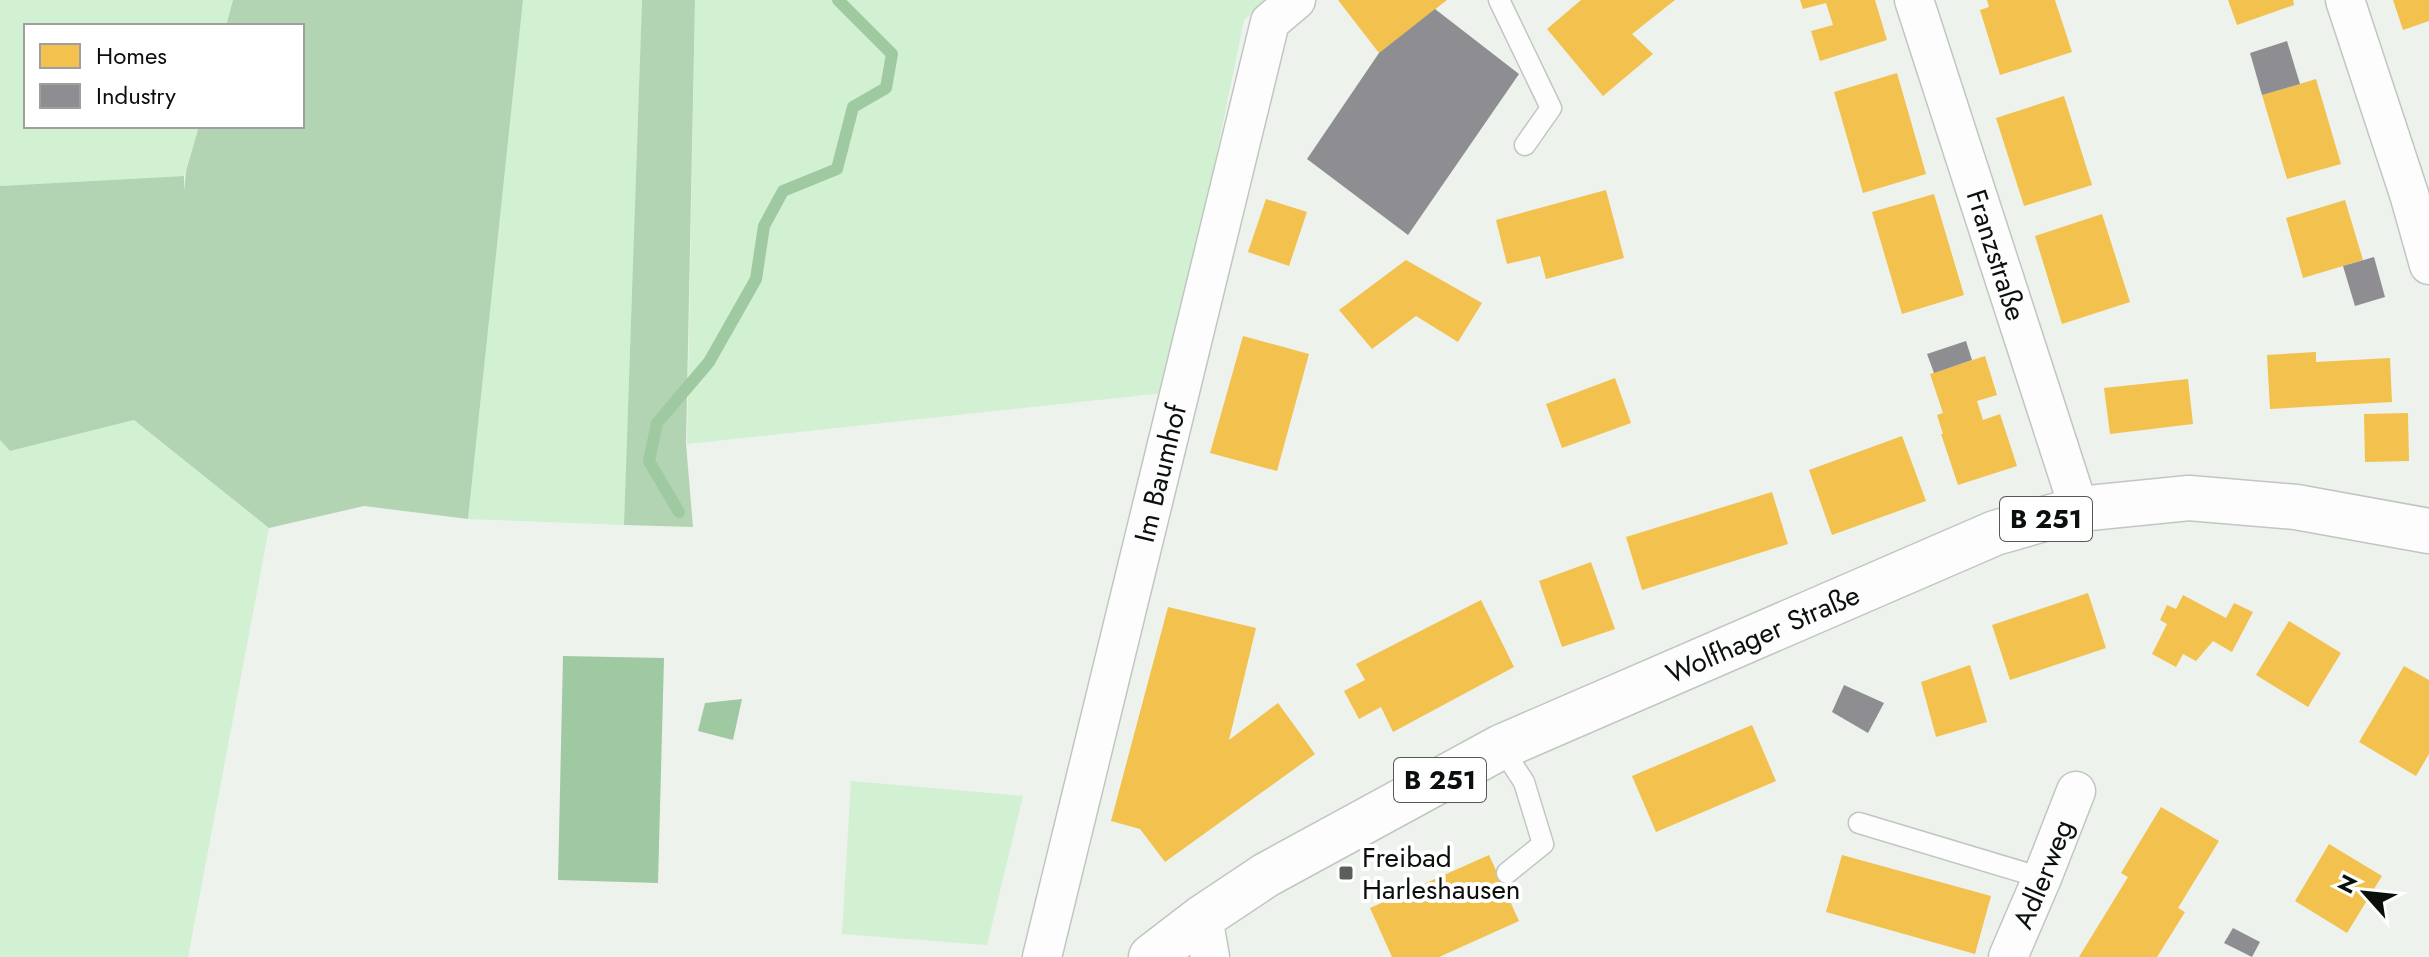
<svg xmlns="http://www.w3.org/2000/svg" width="2429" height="957" viewBox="0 0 2429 957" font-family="Jost,sans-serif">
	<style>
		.green { fill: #d2f0d2 }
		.forest { fill: #b2d4b3 }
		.water { fill: #9fc9a1 }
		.homes { fill: #f2c14e }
		.industry { fill: #8d8d92 }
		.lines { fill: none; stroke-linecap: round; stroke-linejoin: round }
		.stream { stroke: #9fc9a1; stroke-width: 12 }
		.service-casing { stroke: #c2c6c2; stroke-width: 23 }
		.minor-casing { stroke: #c2c6c2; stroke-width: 41 }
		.primary-casing { stroke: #c2c6c2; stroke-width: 47 }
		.service { stroke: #fcfdfc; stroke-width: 20 }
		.minor { stroke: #fcfdfc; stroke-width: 38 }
		.primary { stroke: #fcfdfc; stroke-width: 44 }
		.poi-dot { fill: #5b5f5b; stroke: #fff; stroke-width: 3 }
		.labels { text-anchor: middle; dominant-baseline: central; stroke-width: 8; stroke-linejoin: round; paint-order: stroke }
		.shield { fill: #fff; stroke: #555855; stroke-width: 2 }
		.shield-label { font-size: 26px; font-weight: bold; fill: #0c100c }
		.street-label { font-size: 28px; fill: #0c100c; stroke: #fff }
		.poi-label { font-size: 28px; fill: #0c100c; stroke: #fff; text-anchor: start }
	</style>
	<rect width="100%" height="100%" fill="#edf2ed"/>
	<!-- green -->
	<path class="green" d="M0,0H233L226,26H26V126H199L184,176L0,186Z
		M523,0H642L624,525L468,519Z
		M695,0H1267L1244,20L1183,317L1164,393L687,444Z
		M134,420L269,528L188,957H0V440L10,451Z
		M851,781L1023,796L987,945L842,934Z"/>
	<!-- forest -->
	<path class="forest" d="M233,0H523L468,519L364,506L269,528L134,420L10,451L0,440V186L184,176V191L186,171L199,126H302V26H226Z
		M642,0H695L686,444L693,527L624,525Z"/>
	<!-- water -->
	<path class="water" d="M563,656L664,658L658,883L558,880Z
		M742,699L733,740L698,731L705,703Z"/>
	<!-- homes -->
	<path class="homes" d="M1338,0H1447L1379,53Z
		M1581,0H1675L1632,34L1653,54L1603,96L1547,29Z
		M1800,0H1875L1887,40L1820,61L1811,31L1833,25L1826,3L1803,9Z
		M1987,0H2055L2072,52L2000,75L1980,10L1989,7Z
		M2228,0H2293L2294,5L2237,25Z
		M2393,0H2429V21L2403,30Z
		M1897,73L1926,174L1863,193L1834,92Z
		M2316,79L2341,164L2287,179L2262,95Z
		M2064,96L2092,185L2024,206L1996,118Z
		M1606,190L1624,258L1546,279L1540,256L1507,264L1496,220Z
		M1934,194L1964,295L1902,314L1872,212Z
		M1266,199L1307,212L1289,266L1248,252Z
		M2345,200L2363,260L2303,278L2286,218Z
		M2102,214L2130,302L2062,324L2035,236Z
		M1406,260L1482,303L1458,342L1416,316L1372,349L1339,310Z
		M1243,336L1309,354L1277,471L1210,453Z
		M2316,352V362L2390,358L2392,402L2270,409L2267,355Z
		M1985,356L1997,395L1977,401L1983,420L2000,414L2017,466L1958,485L1941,434H1943L1937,415L1943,413L1930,374Z
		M1615,378L1631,423L1562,448L1546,404Z
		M2188,379L2193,424L2110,434L2104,388Z
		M2408,413L2409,461L2365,462L2364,414Z
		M1902,436L1926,501L1832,535L1809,470Z
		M1772,492L1788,544L1642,590L1626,537Z
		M1591,562L1615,629L1562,647L1539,581Z
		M2088,593L2106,648L2010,680L1992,625Z
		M2183,595L2226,618L2234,603L2253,612L2232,652L2213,641L2196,661L2183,654L2176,667L2152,654L2167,624L2160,620L2167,605L2176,609Z
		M1481,600L1514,667L1393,732L1381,707L1359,719L1344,691L1365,680L1356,664Z
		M1168,607L1256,628L1229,740L1278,703L1315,754L1165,862L1140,829L1111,821Z
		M2289,621L2341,653L2308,707L2256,675Z
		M1970,665L1987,722L1936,737L1921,682Z
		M2404,666L2429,680V754L2416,776L2359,742Z
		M1752,725L1776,781L1656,832L1632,776Z
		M2161,807L2219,841L2178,908L2185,912L2157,957H2079L2128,877L2121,873Z
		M2329,844L2382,876L2347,933L2295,901Z
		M1489,855L1519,921L1439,957H1392L1370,908Z
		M1842,855L1991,896L1975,954L1826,912Z"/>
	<!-- industry -->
	<path class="industry" d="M1435,9L1519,74L1408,235L1307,159L1379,53Z
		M2287,41L2300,84L2262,95L2250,53Z
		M2374,257L2385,297L2355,306L2343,266Z
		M1966,341L1972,360L1934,373L1927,354Z
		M1844,685L1884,703L1868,733L1832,712Z
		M2233,928L2260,942L2252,957L2224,943Z"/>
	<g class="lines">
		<!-- stream -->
		<path class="stream" d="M679,512L649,461L657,423L709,362L756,279L764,226L783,191L837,169L853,107L886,88L892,54L838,0"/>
		<!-- service casing -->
		<g class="service-casing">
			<path id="service" d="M1499,0L1551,108L1525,145
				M1501,747L1524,782L1543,844L1507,873
				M1859,823L2042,878"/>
		</g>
		<!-- minor casing -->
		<g class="minor-casing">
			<g id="minor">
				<path id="s1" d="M1914,0L2079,509"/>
				<path d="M2345,0L2409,194L2429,265"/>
				<path d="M1203,917L1210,957"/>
				<path id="s2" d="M1042,957L1270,22L1296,0"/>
				<path id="s3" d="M2008,957L2042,878L2076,791"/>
			</g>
		</g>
		<!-- primary casing -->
		<g class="primary-casing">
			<g id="primary">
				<path id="s4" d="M1151,957L1203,917L1266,875L1501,747L1995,533L2079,509L2189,498L2296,507L2429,531"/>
			</g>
		</g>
		<!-- service -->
		<use href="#service" class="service"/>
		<!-- minor -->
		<use href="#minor" class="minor"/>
		<!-- primary -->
		<use href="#primary" class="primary"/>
	</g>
	<!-- markers -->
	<rect class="poi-dot" x="1338" y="865" width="16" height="16" rx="4"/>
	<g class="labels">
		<!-- shield labels -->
		<g class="shield">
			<rect x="2000" y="497" width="92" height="44" rx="6"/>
			<rect x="1394" y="758" width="92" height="44" rx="6"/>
		</g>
		<g class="shield-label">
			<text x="2046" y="519">B 251</text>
			<text x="1440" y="780">B 251</text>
		</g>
		<!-- street labels -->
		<g class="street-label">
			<text stroke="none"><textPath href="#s1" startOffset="268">Franzstraße</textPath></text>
			<text stroke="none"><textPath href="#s2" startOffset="498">Im Baumhof</textPath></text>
			<text stroke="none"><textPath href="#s4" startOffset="694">Wolfhager Straße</textPath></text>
			<text stroke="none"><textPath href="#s3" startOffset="90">Adlerweg</textPath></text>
		</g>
		<!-- poi labels -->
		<g class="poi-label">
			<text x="1362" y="857">Freibad<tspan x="1362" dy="32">Harleshausen</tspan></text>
		</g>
	</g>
	<!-- legend -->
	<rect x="24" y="24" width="280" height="104" fill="#ffffff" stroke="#9e9f9e" stroke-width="2"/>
	<rect x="40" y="44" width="40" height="24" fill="#f2c14e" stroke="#9e9f9e" stroke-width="2"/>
	<text x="96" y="64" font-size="24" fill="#0c100c">Homes</text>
	<rect x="40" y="84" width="40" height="24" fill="#8d8d92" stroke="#9e9f9e" stroke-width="2"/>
	<text x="96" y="104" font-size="24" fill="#0c100c">Industry</text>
	<!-- north arrow -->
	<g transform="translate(2365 893) rotate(297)" stroke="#ffffff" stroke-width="6" paint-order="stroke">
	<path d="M0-6L14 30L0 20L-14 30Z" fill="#0c100c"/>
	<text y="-12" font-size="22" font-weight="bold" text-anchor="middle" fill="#0c100c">N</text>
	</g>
</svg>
